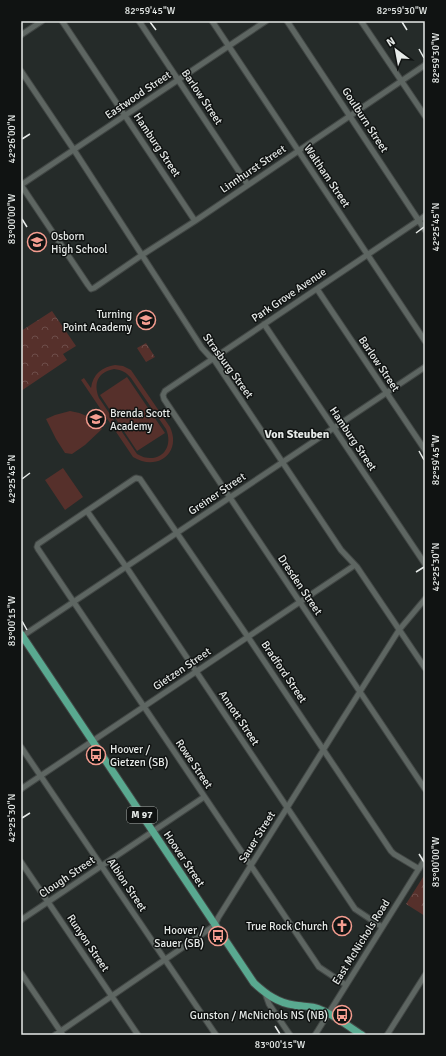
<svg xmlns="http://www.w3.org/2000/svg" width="446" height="1056" viewBox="0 0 446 1056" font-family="Signika,sans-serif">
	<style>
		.grass { fill: #56302b; fill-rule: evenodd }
		.park { fill: url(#park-crowns) }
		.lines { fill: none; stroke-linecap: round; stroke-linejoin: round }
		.minor-casing { stroke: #424745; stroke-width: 7 }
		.major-casing { stroke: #424745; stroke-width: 9 }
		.minor { stroke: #5e6662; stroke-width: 5 }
		.major { stroke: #59a990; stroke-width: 7 }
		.ticks { fill: none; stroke: #e6eae8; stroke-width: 1.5 }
		.labels { text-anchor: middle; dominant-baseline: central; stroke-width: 3; stroke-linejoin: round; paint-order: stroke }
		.shield { fill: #101312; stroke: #a6aaa8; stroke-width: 1 }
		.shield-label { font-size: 10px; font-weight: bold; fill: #e6eae8 }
		.street-label { font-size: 11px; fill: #e6eae8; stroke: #101312 }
		.poi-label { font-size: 11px; fill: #e6eae8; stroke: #101312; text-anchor: end }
		.neighbourhood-label { font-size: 12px; font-weight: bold; fill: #e6eae8; stroke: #101312 }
		.neatline { fill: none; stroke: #e6eae8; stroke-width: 1.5 }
		.ticks-label { font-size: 10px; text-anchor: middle; fill: #e6eae8 }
	</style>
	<defs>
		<pattern id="park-crowns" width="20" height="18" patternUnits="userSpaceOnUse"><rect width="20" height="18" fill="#56302b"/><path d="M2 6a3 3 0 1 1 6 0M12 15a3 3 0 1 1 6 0" fill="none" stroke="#6e4e4a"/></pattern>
	</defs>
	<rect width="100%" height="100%" fill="#252b29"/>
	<!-- grass -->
	<path class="grass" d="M115,365L123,366L131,370L170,427C182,453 157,472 133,457L81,380L84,378L91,388C93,374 102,367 115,365ZM114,369C122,370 126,372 131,378L166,429C175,450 157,466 137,454L99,398C93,383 98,372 114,369Z
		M127,377L165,433L137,451L100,395Z
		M70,411C83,413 94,418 102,429L85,445L72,454L65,453L56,439L46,419L55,415Z
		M63,468L83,497L65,510L45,480Z"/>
	<!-- park -->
	<path class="park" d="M52,311L76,346L63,354L67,360L21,391V331Z
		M146,343L155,357L146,362L137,348Z
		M425,874V916L406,904Z"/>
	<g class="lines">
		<!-- minor casing -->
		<g class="minor-casing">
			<path id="minor" d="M62,21L195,221
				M139,21L248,185
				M212,21L425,341
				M287,21L425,230
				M361,21L425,116
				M21,35L42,21
				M21,71L74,150L202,348L212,359L215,361L341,550L357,567L425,668
				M21,185L88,285L91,289L94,288L142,255L195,221L425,65
				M21,185L266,21
				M425,216L165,391L163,395L164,399L425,789
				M317,289L425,450
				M264,324L425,564
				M87,511L129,571L355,909L382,927
				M21,637L425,367
				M21,747L216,1035
				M21,789L355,565
				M21,862L138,1035
				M21,920L204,797
				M21,973L63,1035
				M346,985L319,967L38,549L37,547L38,544L134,479L136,478L140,479L248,637L391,851L394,854L419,869
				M265,993L269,1004L290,1035
				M55,1035L211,928L215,925L218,918L342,720L399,630L425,599
				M315,1035L425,859
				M387,1035L425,975"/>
		</g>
		<!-- major casing -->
		<g class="major-casing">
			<path id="major" d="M21,634L254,983C266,994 278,1003 294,1005C302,1007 311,1005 319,1009C333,1014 349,1027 362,1035"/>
		</g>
		<!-- minor -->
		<use href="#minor" class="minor"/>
		<!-- major -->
		<use href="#major" class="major"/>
	</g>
	<!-- ticks -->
	<path class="ticks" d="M150,22L156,30M402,22L407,30M419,49L424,58M22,139L30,134M22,219L27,227M416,233L424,227M419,451L424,460M22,479L30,473M416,572L424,567M22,621L27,630M22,818L30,813M419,854L424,862M275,1026L280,1034"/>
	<!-- icons -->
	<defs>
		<g id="school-ring" transform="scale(1)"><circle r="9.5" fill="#101312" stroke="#f59d90" stroke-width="1.5"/><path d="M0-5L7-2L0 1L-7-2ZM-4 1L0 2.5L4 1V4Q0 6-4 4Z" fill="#f59d90"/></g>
		<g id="bus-ring" transform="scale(1)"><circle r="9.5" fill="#101312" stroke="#f59d90" stroke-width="1.5"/><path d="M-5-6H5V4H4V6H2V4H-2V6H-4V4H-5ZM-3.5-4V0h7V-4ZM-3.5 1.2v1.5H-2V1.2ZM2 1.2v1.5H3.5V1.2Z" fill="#f59d90"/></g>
		<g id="church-ring" transform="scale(1)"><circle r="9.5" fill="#101312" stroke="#f59d90" stroke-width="1.5"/><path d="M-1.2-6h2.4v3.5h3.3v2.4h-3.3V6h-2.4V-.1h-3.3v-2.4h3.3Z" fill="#f59d90"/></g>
	</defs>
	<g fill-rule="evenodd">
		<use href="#school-ring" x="37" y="242"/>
		<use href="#school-ring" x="146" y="320"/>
		<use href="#school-ring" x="96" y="419"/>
		<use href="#bus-ring" x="96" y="755"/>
		<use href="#church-ring" x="342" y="926"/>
		<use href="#bus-ring" x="218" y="936"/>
		<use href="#bus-ring" x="342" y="1015"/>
	</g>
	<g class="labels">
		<!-- shield labels -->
		<rect class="shield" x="127" y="807" width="30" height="16" rx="3"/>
		<g class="shield-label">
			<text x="142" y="815">M 97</text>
		</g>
		<!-- street labels -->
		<g class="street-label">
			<text transform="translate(138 95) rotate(-34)">Eastwood Street</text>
			<text transform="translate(202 97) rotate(56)">Barlow Street</text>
			<text transform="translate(365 120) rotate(57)">Goulburn Street</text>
			<text transform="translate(157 145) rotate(56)">Hamburg Street</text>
			<text transform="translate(253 169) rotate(-34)">Linnhurst Street</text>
			<text transform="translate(327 176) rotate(56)">Waltham Street</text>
			<text transform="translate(289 295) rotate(-34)">Park Grove Avenue</text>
			<text transform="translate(379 364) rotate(56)">Barlow Street</text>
			<text transform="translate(228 366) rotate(54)">Strasburg Street</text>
			<text transform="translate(353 439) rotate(56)">Hamburg Street</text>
			<text transform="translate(217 494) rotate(-34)">Greiner Street</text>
			<text transform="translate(300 585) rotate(56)">Dresden Street</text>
			<text transform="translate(182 669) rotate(-34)">Gietzen Street</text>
			<text transform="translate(284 672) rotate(56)">Bradford Street</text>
			<text transform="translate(239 718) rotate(56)">Annott Street</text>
			<text transform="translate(194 764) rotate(56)">Rowe Street</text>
			<text transform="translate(257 837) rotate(-58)">Sauer Street</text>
			<text transform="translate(184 859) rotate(56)">Hoover Street</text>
			<text transform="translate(67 877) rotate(-34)">Clough Street</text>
			<text transform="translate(127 885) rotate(56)">Albion Street</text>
			<text transform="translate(361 942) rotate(-58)">East McNichols Road</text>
			<text transform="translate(88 943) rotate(56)">Runyon Street</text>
		</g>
		<!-- poi labels -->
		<g class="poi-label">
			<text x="51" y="236" text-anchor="start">Osborn<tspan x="51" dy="13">High School</tspan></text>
			<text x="132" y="314">Turning<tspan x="132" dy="13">Point Academy</tspan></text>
			<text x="110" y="413" text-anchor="start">Brenda Scott<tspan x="110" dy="13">Academy</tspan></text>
			<text x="110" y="749" text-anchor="start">Hoover /<tspan x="110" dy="13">Gietzen (SB)</tspan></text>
			<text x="328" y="926">True Rock Church</text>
			<text x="204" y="930">Hoover /<tspan x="204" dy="13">Sauer (SB)</tspan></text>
			<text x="328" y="1015">Gunston / McNichols NS (NB)</text>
		</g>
		<!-- neighbourhood labels -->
		<g class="neighbourhood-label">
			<text x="297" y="434">Von Steuben</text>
		</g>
	</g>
	<!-- border -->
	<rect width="446" height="1056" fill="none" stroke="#101312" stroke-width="44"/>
	<!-- north arrow -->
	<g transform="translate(396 50) rotate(328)" stroke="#101312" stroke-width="3" paint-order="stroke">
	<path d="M0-3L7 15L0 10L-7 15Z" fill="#e6eae8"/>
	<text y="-6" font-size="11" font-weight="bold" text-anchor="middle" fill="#e6eae8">N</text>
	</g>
	<rect x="22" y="22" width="402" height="1012" class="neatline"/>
	<g class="ticks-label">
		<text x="150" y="14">82°59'45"W</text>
		<text x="402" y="14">82°59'30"W</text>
		<text transform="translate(435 58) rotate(-90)" y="4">82°59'30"W</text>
		<text transform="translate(11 139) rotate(-90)" y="4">42°26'00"N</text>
		<text transform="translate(11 219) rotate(-90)" y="4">83°00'00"W</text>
		<text transform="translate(435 227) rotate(-90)" y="4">42°25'45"N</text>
		<text transform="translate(435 460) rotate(-90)" y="4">82°59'45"W</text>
		<text transform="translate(11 479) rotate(-90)" y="4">42°25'45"N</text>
		<text transform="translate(435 567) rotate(-90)" y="4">42°25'30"N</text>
		<text transform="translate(11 621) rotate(-90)" y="4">83°00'15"W</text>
		<text transform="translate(11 818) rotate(-90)" y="4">42°25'30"N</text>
		<text transform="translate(435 862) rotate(-90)" y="4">83°00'00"W</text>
		<text x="280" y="1048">83°00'15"W</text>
	</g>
</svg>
